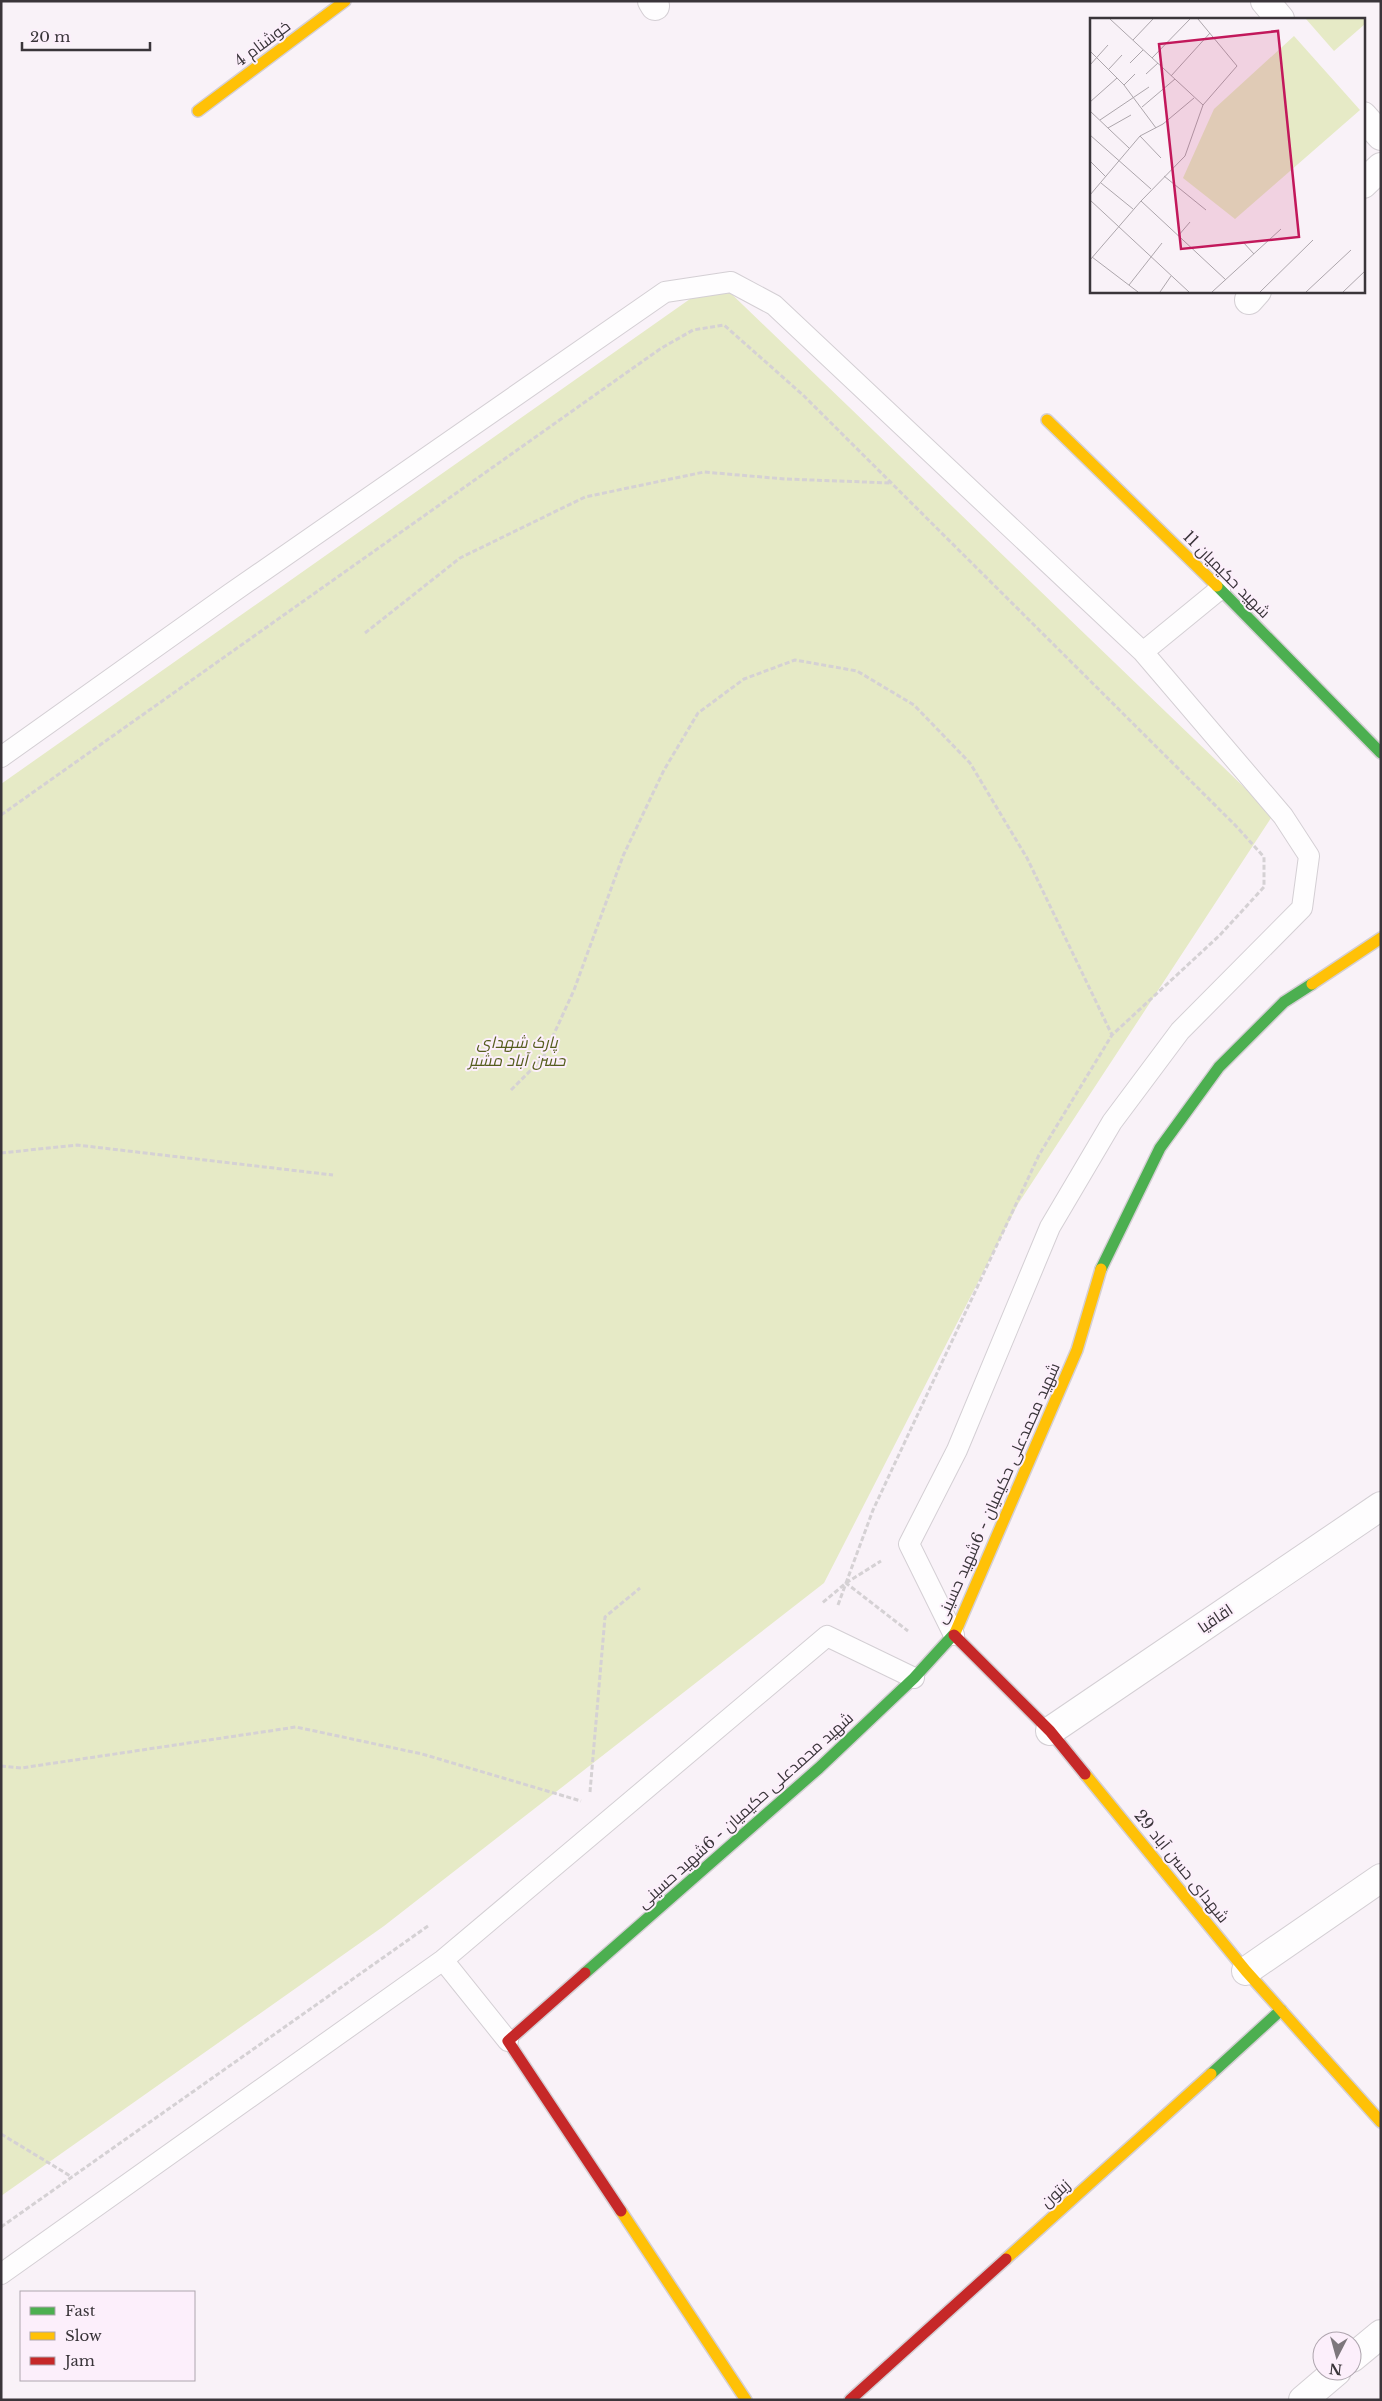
<svg xmlns="http://www.w3.org/2000/svg" width="1382" height="2401" viewBox="0 0 1382 2401" font-family="'Libre Baskerville',Cairo,serif">
	<style>
		.green { fill: #e6eac6 }
		.lines { fill: none; stroke-linecap: round; stroke-linejoin: round }
		.lane-casing { stroke: #d4cfd4; stroke-width: 22 }
		.street-casing { stroke: #d4cfd4; stroke-width: 30 }
		.fast-casing { stroke: #d4cfd4; stroke-width: 14 }
		.slow-casing { stroke: #d4cfd4; stroke-width: 14 }
		.jam-casing { stroke: #d4cfd4; stroke-width: 14 }
		.path { stroke: #d5d1d4; stroke-width: 3; stroke-dasharray: 5 2.5; stroke-linecap: butt }
		.lane { stroke: #fefdfe; stroke-width: 20 }
		.street { stroke: #fefdfe; stroke-width: 28 }
		.fast { stroke: #4caf50; stroke-width: 11 }
		.slow { stroke: #ffc107; stroke-width: 11 }
		.jam { stroke: #c62828; stroke-width: 11 }
		.labels { text-anchor: middle; dominant-baseline: central; stroke-width: 4; stroke-linejoin: round; paint-order: stroke }
		.street-label { font-size: 16px; fill: #3a353a; stroke: #fceffb }
		.park-label { font-size: 16px; font-style: italic; fill: #555d1d; stroke: #fceffb }
		.inset-road { fill: none; stroke: #ada6ac; stroke-width: 1 }
		.view { fill: #c2185b; fill-opacity: 0.15; stroke: #c2185b; stroke-width: 2.5 }
		.inset-edge { fill: none; stroke: #3a353a; stroke-width: 2.5 }
	</style>
	<rect width="100%" height="100%" fill="#f9f2f8"/>
	<!-- green -->
	<path class="green" d="M717,280L1273,815L1018,1204L824,1583L384,1926L1,2196V784Z"/>
	<g class="lines">
		<!-- lane casing -->
		<g class="lane-casing">
			<path id="lane" d="M1143,652L1220,589
				M1,757L230,594L665,292L731,282L774,305L1143,652L1283,816L1309,856L1302,908L1180,1031L1112,1122L1050,1227L957,1450L909,1544L954,1635
				M443,1960L508,2041
				M1,2274L443,1960L827,1636L914,1678"/>
		</g>
		<!-- street casing -->
		<g class="street-casing">
			<path id="street" d="M652,1L655,6
				M1265,1L1280,19
				M1363,116L1381,136
				M1363,184L1381,167
				M1249,300L1257,291
				M1050,1731L1381,1506
				M1246,1971L1381,1878
				M1352,2358L1381,2334
				M1303,2400L1337,2371"/>
		</g>
		<!-- fast casing -->
		<g class="fast-casing">
			<path id="fast" d="M1217,586L1381,753
				M1101,1269L1160,1148L1219,1067L1284,1002L1312,984
				M585,1973L819,1768L914,1678L955,1633
				M1211,2074L1281,2010"/>
		</g>
		<!-- slow casing -->
		<g class="slow-casing">
			<path id="slow" d="M198,111L345,1
				M1047,420L1217,586
				M1312,984L1381,938
				M955,1633L1077,1350L1101,1269
				M1085,1774L1246,1971L1381,2122
				M621,2211L746,2400
				M1006,2259L1211,2074"/>
		</g>
		<!-- jam casing -->
		<g class="jam-casing">
			<path id="jam" d="M954,1635L1050,1731L1085,1774
				M585,1973L508,2041L621,2211
				M850,2400L1006,2259"/>
		</g>
		<!-- path -->
		<path class="path" d="M365,633L460,558L585,497L704,472L785,479L891,483
			M1,815L660,349L693,330L724,325L803,395L1236,826L1264,857V887L1220,935L1112,1035L1039,1155L873,1510L846,1583L821,1604
			M511,1090L543,1058L574,990L623,856L664,770L698,713L744,679L795,660L857,671L914,705L970,763L1027,858L1112,1035
			M1,1153L77,1145L333,1175
			M846,1583L881,1561
			M838,1605L846,1583L908,1631
			M1,1766L21,1768L296,1727L422,1754L581,1801
			M590,1792L605,1617L640,1588
			M1,2134L72,2177
			M1,2227L428,1926"/>
		<!-- lane -->
		<use href="#lane" class="lane"/>
		<!-- street -->
		<use href="#street" class="street"/>
		<!-- fast -->
		<use href="#fast" class="fast"/>
		<!-- slow -->
		<use href="#slow" class="slow"/>
		<!-- jam -->
		<use href="#jam" class="jam"/>
	</g>
	<g class="labels">
		<!-- street labels -->
		<g class="street-label">
			<text transform="translate(262 43) rotate(-37)">خوشنام 4</text>
			<text transform="translate(1227 574) rotate(45)">شهید حکیمیان 11</text>
			<text transform="translate(997 1493) rotate(-66)">شهید محمدعلی حکیمیان - 6شهید حسینی</text>
			<text transform="translate(1215 1618) rotate(-34)">اقاقیا</text>
			<text transform="translate(745 1810) rotate(-42)">شهید محمدعلی حکیمیان - 6شهید حسینی</text>
			<text transform="translate(1182 1866) rotate(51)">شهدای حسن آباد 29</text>
			<text transform="translate(1055 2193) rotate(-42)">زیتون</text>
		</g>
		<!-- park labels -->
		<g class="park-label">
			<text x="517" y="1042">پارک شهدای<tspan x="517" dy="18">حسن آباد مشیر</tspan></text>
		</g>
	</g>
	<!-- overview -->
	<g transform="translate(1090 18)">
		<rect width="275" height="275" fill="#f9f2f8"/>
		<path d="M216,1H275V6L244,33ZM204,18L270,92L145,201L93,160L124,91Z" fill="#e6eac6"/>
		<path class="inset-road" d="M20,1L113,87M43,22L63,1M0,33L34,67L66,110M62,40L100,1M40,45L53,32M0,47L18,27M19,51L32,37M56,56L68,45M81,58L120,15M34,67L45,56M0,84L27,60M52,89L85,61M0,93L39,130M10,102L59,69M18,110L41,97M0,117L61,171M50,118L71,140M0,143L16,159M74,158L116,192M11,165L43,191M0,177L50,118L73,106L104,80M0,182L99,274M51,183L136,262M88,218L100,204M153,224L164,236M2,239L48,274M0,242L51,183L95,138L113,87L147,48L108,1M39,267L72,225M70,274L81,258M122,274L191,211M170,274L223,222M216,274L261,232M253,274L275,253"/>
		<path class="view" d="M188,13L209,219L91,231L69,26Z"/>
		<rect width="275" height="275" class="inset-edge"/>
	</g>
	<!-- border -->
	<rect width="1382" height="2401" fill="none" stroke="#3a353a" stroke-width="5"/>
	<!-- legend -->
	<rect x="20" y="2291" width="175" height="90" fill="#fceffb" stroke="#aea5ae"/>
	<rect x="30" y="2307" width="25" height="8" fill="#4caf50" stroke="#aea5ae"/>
	<text x="65" y="2316" font-size="15" fill="#3a353a">Fast</text>
	<rect x="30" y="2332" width="25" height="8" fill="#ffc107" stroke="#aea5ae"/>
	<text x="65" y="2341" font-size="15" fill="#3a353a">Slow</text>
	<rect x="30" y="2357" width="25" height="8" fill="#c62828" stroke="#aea5ae"/>
	<text x="65" y="2366" font-size="15" fill="#3a353a">Jam</text>
	<!-- north arrow -->
	<g transform="translate(1337 2356) rotate(186)"><circle r="24" fill="#fceffb" stroke="#aea5ae"/>
	<path d="M0-4L9 19L0 12L-9 19Z" fill="#7d777c"/>
	<text y="-8" font-size="14" font-weight="bold" text-anchor="middle" fill="#3a353a">N</text>
	</g>
	<!-- scale -->
	<path d="M22 42v8h128v-8" fill="none" stroke="#3a353a" stroke-width="2.5"/>
	<text x="30" y="42" font-size="15" fill="#3a353a" stroke="#fceffb" stroke-width="4" paint-order="stroke">20 m</text>
</svg>
